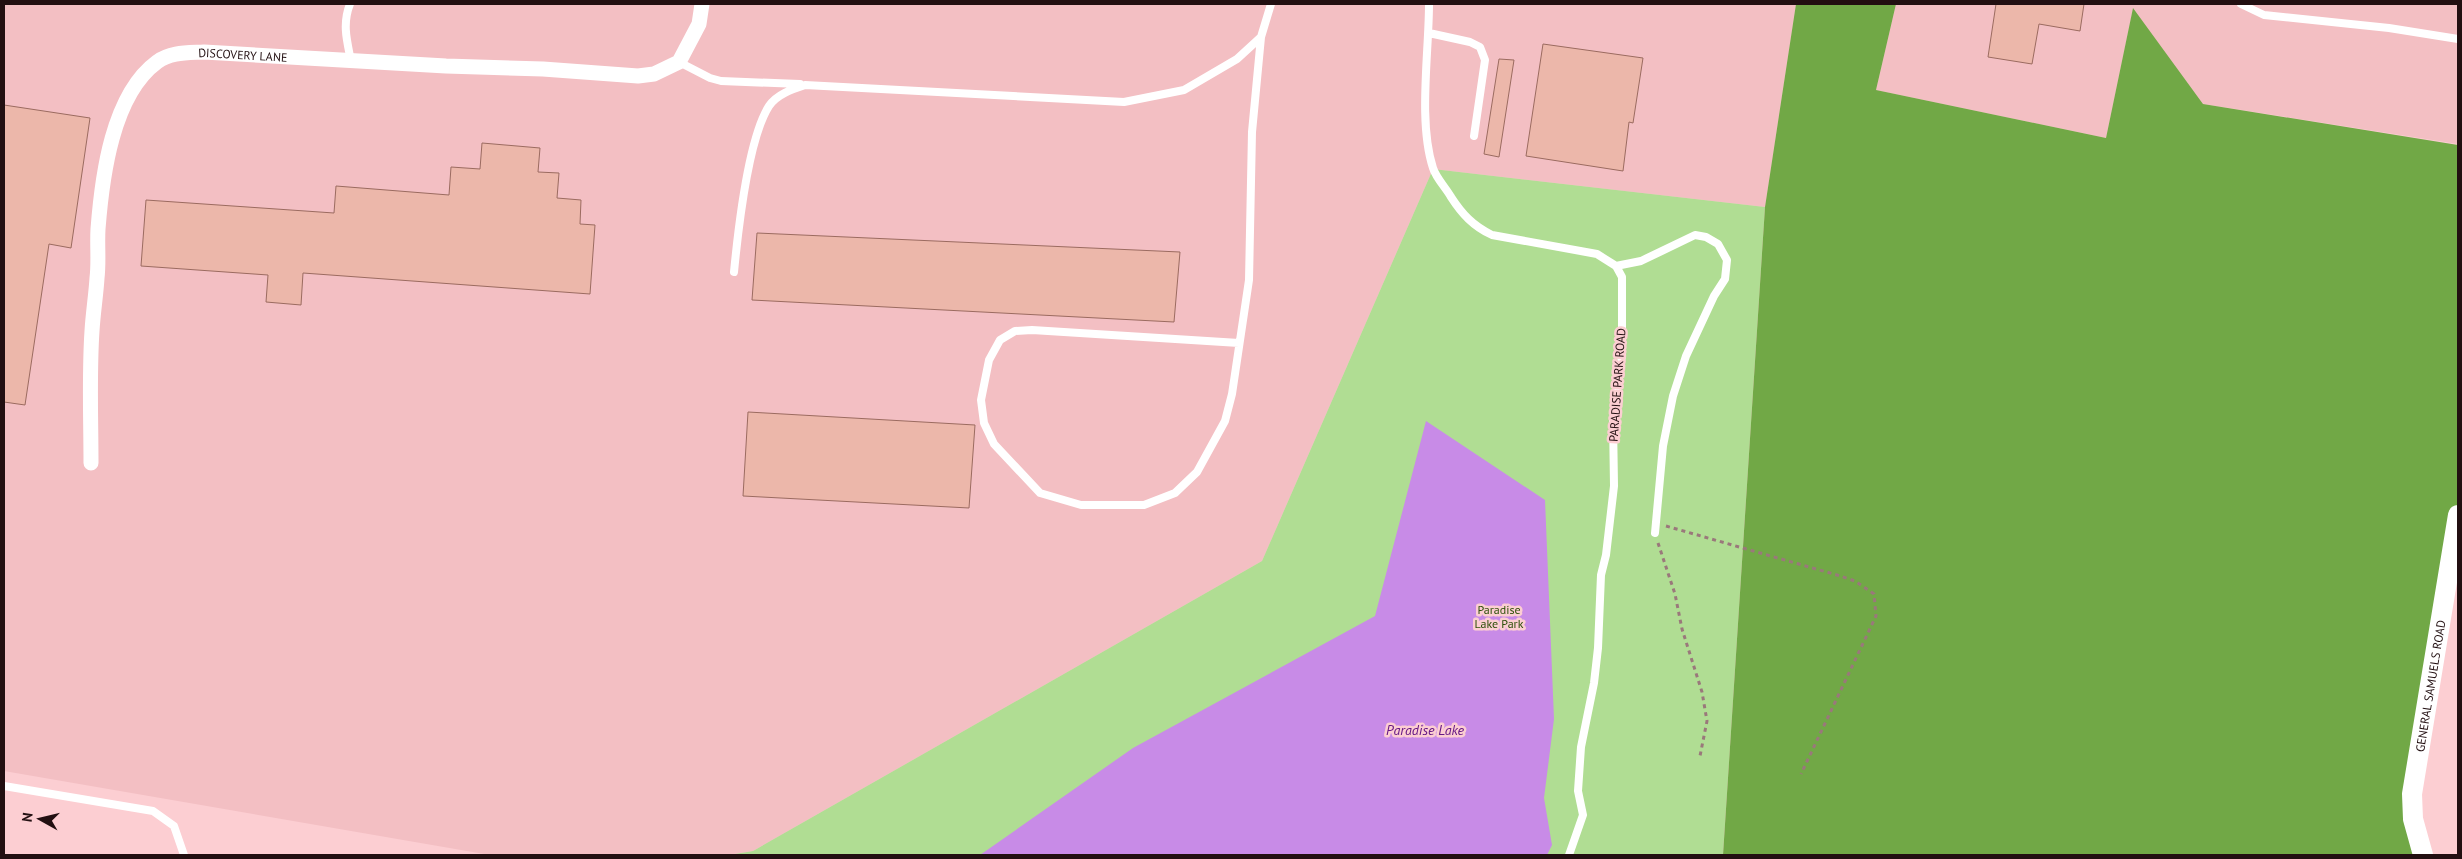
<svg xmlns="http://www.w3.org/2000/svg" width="2462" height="859" viewBox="0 0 2462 859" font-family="'PT Sans',sans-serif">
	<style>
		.built { fill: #f3bfc3 }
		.green { fill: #b0dd93 }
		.forest { fill: #71a846 }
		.water { fill: #c88be7 }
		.building { fill: #ecb7aa; stroke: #9b6b60 }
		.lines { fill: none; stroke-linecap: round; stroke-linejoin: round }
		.path { stroke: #9a787b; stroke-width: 3; stroke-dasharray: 4 4; stroke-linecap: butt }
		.lane { stroke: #fff; stroke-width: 8 }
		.street { stroke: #fff; stroke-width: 15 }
		.secondary { stroke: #fff; stroke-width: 20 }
		.labels { text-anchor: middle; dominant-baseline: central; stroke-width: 5; stroke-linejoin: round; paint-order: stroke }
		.street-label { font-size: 12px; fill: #220f11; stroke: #fcced2 }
		.park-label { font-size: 12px; fill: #2c5009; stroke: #fcced2 }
		.water-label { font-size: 14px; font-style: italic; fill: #661785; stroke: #fcced2 }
	</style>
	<rect width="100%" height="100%" fill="#fcced2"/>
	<!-- built -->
	<path class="built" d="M4,4H1796L1765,207L1433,169L1262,561L753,851L729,855H490L4,771Z
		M1896,4H2458V144L2203,104L2133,9L2106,138L1876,90Z"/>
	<!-- green -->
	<path class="green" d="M1433,169L1765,207L1723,855H729L753,851L1262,561Z"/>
	<!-- forest -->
	<path class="forest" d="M1796,4H1896L1876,90L2106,138L2133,8L2203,104L2458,145V515L2412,794L2423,855H1723L1765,207Z"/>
	<!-- water -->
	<path class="water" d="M1426,421L1545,500L1554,719L1544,798L1552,845L1547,855H980L1133,748L1375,616Z"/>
	<!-- building -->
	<path class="building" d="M1996,4H2084L2080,31L2039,24L2032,64L1988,57Z
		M1543,44L1643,58L1633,123L1629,122L1623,171L1526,156Z
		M1499,59L1514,60L1499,157L1484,154Z
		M4,105L90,118L71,248L49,244L25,405L4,402Z
		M482,143L540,148L538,172L559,173L557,198L581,200L580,224L595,225L590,294L303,273L301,305L266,302L268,275L141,266L146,200L334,213L336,186L449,195L451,167L480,169Z
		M757,233L1180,252L1174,322L752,300Z
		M748,412L975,425L969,508L743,496Z"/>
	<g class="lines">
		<!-- path -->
		<path class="path" d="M1666,526L1837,575L1855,581L1874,594L1876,616L1801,774
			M1658,543L1675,594L1682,629L1702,692L1707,721L1700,756"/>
		<!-- lane -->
		<path class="lane" d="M350,4C342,24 347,41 351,61
			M1429,4C1429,53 1418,122 1433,168C1436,178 1446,188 1451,197C1462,214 1473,226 1492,235L1597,254L1616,266L1622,277V355L1613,420L1614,486L1606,555L1601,575L1598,648L1594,683L1581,747L1578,791L1583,815L1569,855
			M2241,4L2264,15L2389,28L2458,39
			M1429,33L1470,42L1480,47L1485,60L1474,136
			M679,62L710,78L721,81L800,84
			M1616,266L1641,261L1695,235L1706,237L1718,244L1727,260L1725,279L1714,296L1686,356L1673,396L1663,446L1655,533
			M734,272C738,231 748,139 769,106C777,94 793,89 805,85L1124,102L1184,90L1237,59L1261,37L1271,4
			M1239,343L1032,330L1015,331L1000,340L989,360L981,400L984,423L994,444L1040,493L1081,505H1144L1175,493L1197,472L1225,421L1232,394L1249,280L1252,132L1261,37
			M4,786L153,811L174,826L184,855"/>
		<!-- street -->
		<path class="street" id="s1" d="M91,463C91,419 89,375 92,331C93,313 96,295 97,278C99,262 97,245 98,229C102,177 112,95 157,62C171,52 187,53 204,52L446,66L543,69L638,76L654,74L679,62L699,24L702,4"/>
		<!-- secondary -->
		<path class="secondary" id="s2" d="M2423,855L2413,819L2412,794L2458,515"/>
	</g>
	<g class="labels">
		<!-- street labels -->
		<g class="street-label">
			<text stroke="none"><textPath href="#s1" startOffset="504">DISCOVERY LANE</textPath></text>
			<text transform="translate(1617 385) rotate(-86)">PARADISE PARK ROAD</text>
			<text stroke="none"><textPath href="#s2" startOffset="172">GENERAL SAMUELS ROAD</textPath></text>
		</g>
		<!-- park labels -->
		<g class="park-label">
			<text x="1499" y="609">Paradise<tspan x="1499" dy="14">Lake Park</tspan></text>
		</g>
		<!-- water labels -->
		<g class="water-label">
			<text x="1425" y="730">Paradise Lake</text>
		</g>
	</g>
	<!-- border -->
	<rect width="2462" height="859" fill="none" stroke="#220f11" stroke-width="10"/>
	<!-- north arrow -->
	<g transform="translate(40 819) rotate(278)" stroke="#fcced2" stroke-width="4" paint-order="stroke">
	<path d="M0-4L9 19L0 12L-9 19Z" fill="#220f11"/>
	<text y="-8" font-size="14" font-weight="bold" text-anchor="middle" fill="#220f11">N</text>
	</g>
</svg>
